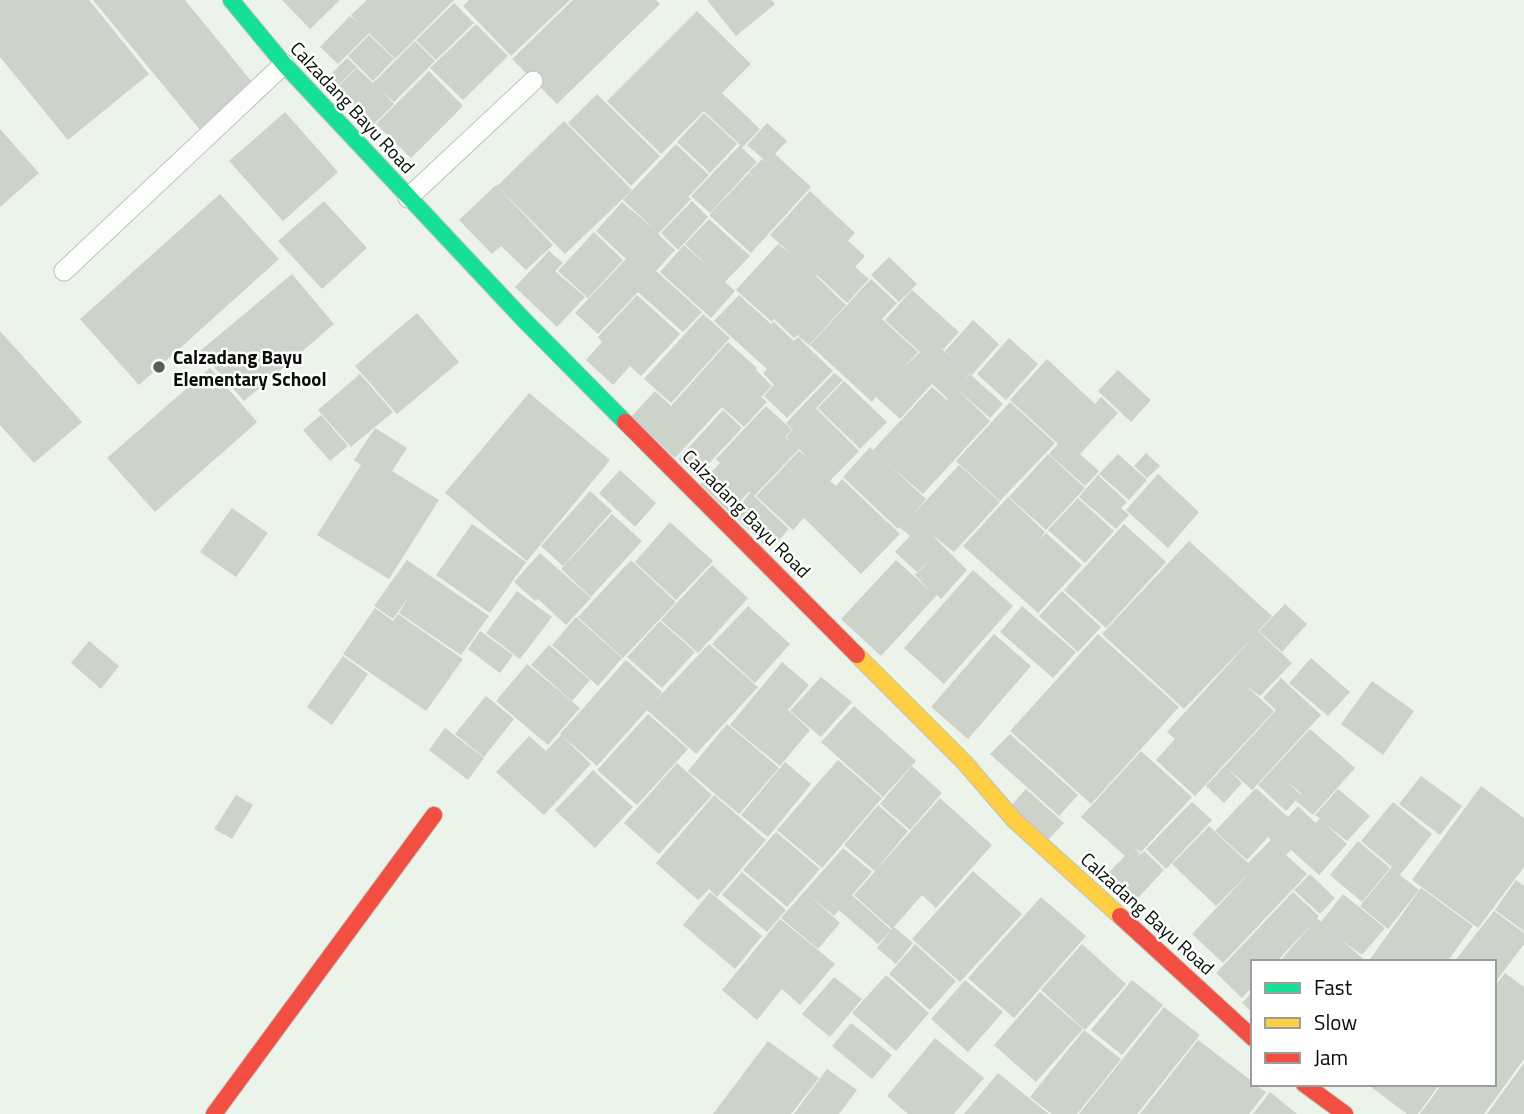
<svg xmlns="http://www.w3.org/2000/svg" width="1524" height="1114" viewBox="0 0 1524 1114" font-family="'Titillium Web',sans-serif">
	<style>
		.building { fill: #cdd2cb }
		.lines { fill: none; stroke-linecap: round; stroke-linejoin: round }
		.lane-casing { stroke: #bdc3bb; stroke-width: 21 }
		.fast-casing { stroke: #bdc3bb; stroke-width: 18 }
		.slow-casing { stroke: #bdc3bb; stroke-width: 18 }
		.jam-casing { stroke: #bdc3bb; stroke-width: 18 }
		.lane { stroke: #fcfdfc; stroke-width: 19 }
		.fast { stroke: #16e098; stroke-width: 16 }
		.slow { stroke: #ffcf43; stroke-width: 16 }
		.jam { stroke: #f24e42; stroke-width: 16 }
		.poi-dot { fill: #585e56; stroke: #fff; stroke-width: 2.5 }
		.labels { text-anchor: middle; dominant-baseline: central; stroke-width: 5; stroke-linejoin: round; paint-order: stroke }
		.street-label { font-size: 19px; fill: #080d07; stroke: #fff }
		.poi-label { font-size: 19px; font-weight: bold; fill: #080d07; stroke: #fff; text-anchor: start }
	</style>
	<rect width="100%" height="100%" fill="#ecf3ea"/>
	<!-- building -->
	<path class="building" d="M0,0H89L149,74L68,140L0,57Z
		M93,0H185L256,87L201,131Z
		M282,0H340L310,29Z
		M367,0H454L395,59L369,33L338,64L320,47L350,16L357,22L351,15Z
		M469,0H570L511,56L463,6Z
		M573,0H656L660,4L557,104L512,59Z
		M707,0H772L775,4L736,36Z
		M454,3L474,23L436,60L416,40Z
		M697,11L751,64L722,93L760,129L742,148L757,162L710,213L691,196L740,145L704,111L661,154L607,101Z
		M476,24L508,56L463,100L430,68Z
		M369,35L394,59L373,81L348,56Z
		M415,41L435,61L394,102L382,91L394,104L374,124L337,88L357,68L373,83Z
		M347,58L357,67L337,87L327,78Z
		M429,71L463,106L411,158L376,124Z
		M597,94L660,156L631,186L568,123Z
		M285,112L338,172L283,221L229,161Z
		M704,113L737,144L710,173L677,142Z
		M564,121L632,190L565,254L497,186Z
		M767,123L787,141L775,154L811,187L751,253L709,215L749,173L756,179L749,172L762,159L769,164L747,145Z
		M0,129L39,173L0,207Z
		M676,144L709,175L688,197L691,199L658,234L675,250L656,271L702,312L683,332L638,292L598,334L575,313L626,259L596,231L622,202L655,230L623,200Z
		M496,185L553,245L526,270L501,246L492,254L459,220Z
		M810,191L855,233L848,241L865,256L855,267L869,279L847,303L817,275L779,314L816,276L846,305L809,345L798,336L803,331L794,338L774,319L772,322L736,290L778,244L793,256L770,235Z
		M220,194L279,259L139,385L80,319Z
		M324,201L367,248L322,289L278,241Z
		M692,201L708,217L678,250L661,233Z
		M709,219L750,256L725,282L735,291L711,318L660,272L684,245L712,270L685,244Z
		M594,232L623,260L588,298L558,271Z
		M549,251L563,263L555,271L585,297L557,327L515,287Z
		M889,257L917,284L899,302L871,275Z
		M292,274L334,324L244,401L200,351Z
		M871,279L897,303L882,319L918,352L901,370L920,352L885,320L912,290L959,332L944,349L941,348L956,362L945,351L973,320L999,344L972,375L970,373L964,380L970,374L1003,404L990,418L956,388L990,421L923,494L886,462L926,499L912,516L959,465L1000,502L954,552L931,534L967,570L941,599L937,595L881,656L841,619L896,560L930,591L915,575L933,557L917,572L895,552L910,536L899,527L898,529L843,477L870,447L873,450L932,387L947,400L948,399L932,384L900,419L876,397L872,402L810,345Z
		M637,295L680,334L641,376L630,366L613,385L586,360L602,342L598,337Z
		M739,295L771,324L774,322L794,341L798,337L808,347L807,348L808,347L833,371L787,418L764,396L774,385L763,373L767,369L714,321Z
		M417,313L459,362L397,414L355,366Z
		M703,314L730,338L671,403L644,379Z
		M0,331L82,422L34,463L0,425Z
		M1009,338L1038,364L1006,400L977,374Z
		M728,342L757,368L756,370L772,386L761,397L767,402L744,427L722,407L675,458L631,417L655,391L671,406Z
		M1047,359L1095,404L1101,397L1118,413L1080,454L1099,471L1085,486L1049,454L1058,444L1010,400Z
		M210,368L257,422L155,512L107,458Z
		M1118,370L1151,400L1131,422L1098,391Z
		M834,373L843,380L816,408L859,451L830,481L836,486L842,479L900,534L861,574L804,518L793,530L756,496L799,451L808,458L799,449L754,496L789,529L770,550L732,514L751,492L750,491L729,512L700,484L720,463L716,459L766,406L792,430L785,437L791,443L786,437L793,430L795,432L786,423Z
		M360,374L393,412L351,447L318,410Z
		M844,381L887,422L860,449L818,408Z
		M529,393L610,460L527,561L445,493Z
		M1010,402L1055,443L1000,501L956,461Z
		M723,410L742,428L696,477L678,459Z
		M321,415L348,446L330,461L303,430Z
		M375,428L407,448L392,471L439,500L389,579L317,535L361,465L354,460Z
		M1146,453L1160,466L1147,478L1134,466Z
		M1048,454L1085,488L1046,530L1009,497Z
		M1118,454L1147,480L1129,500L1099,474Z
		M620,470L656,503L635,527L599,493Z
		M1158,474L1199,512L1168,548L1126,510Z
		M1098,475L1127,502L1121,508L1129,515L1116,529L1079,497Z
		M590,491L612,511L563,566L541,546Z
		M1008,497L1045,532L1039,540L1046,533L1082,565L1038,613L963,546Z
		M1078,498L1114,531L1085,563L1048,530Z
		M232,508L268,533L236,577L200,552Z
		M612,514L642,541L591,597L561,569Z
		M670,522L713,561L676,600L635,562Z
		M472,524L526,562L490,613L436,575Z
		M1124,524L1166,562L1106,628L1064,590Z
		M1189,541L1272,616L1258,631L1292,663L1260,696L1244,684L1274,711L1195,796L1156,760L1175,739L1167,732L1256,634L1184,709L1102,634Z
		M540,553L591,598L566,625L538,599L535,601L514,582L530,564L532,566L530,564Z
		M407,560L489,616L461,655L399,613L409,596L393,619L374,606Z
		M631,560L676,602L623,658L578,617Z
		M712,565L748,598L698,653L661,620Z
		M973,570L1013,606L944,684L904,648Z
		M517,591L552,617L520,659L486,633Z
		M1062,591L1101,627L1078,652L1039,616Z
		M1285,604L1307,624L1282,652L1259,631Z
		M748,606L790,644L755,683L712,644Z
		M1022,606L1076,652L1053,678L1000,632Z
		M375,608L393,621L398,614L463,659L426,711L343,654Z
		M576,617L622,658L598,686L552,645Z
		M660,621L695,652L662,688L627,657Z
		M480,631L513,655L500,673L468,649Z
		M994,634L1031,666L968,739L931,707Z
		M1098,634L1179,707L1091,804L1010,731Z
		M89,641L119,666L101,689L71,663Z
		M709,644L758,687L696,754L647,710L597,766L560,734L626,660L662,692L655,701Z
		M549,645L590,680L572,701L531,665Z
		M343,656L368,674L332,725L307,707Z
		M1311,658L1350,692L1328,716L1289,683Z
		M782,662L809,685L788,710L810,730L780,766L730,725Z
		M527,664L580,708L548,745L496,701Z
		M821,677L852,702L821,737L790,711Z
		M1281,678L1321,715L1252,790L1225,766L1276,710L1263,698Z
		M1372,681L1414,711L1383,755L1341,724Z
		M486,696L514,719L484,757L455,734Z
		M854,706L916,761L883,797L821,742Z
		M648,714L688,749L637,805L597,770Z
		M727,724L779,768L739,814L688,771Z
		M445,728L484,758L468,780L429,750Z
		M1310,729L1355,768L1313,815L1296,801L1304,791L1302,794L1285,780L1301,795L1286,811L1258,785Z
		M1010,734L1078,795L1059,816L990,754Z
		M561,735L591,764L544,815L496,772L529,736L546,751Z
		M1141,751L1192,797L1141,852L1132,846L1140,853L1136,858L1144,851L1164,870L1135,901L1107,874L1125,856L1081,817Z
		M838,760L882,798L822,868L777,830Z
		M785,762L811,784L768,837L741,815Z
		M677,763L712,795L659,854L624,823Z
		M912,766L942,793L910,830L880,804Z
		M1225,766L1242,783L1224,803L1206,786Z
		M593,770L633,807L595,848L555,810Z
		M1421,776L1462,806L1440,835L1399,804Z
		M1481,786L1524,818V867L1478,928L1412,880Z
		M1256,788L1288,817L1298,806L1316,823L1320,818L1315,815L1338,789L1370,816L1347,841L1324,823L1347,844L1319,875L1291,850L1286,855L1307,874L1223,963L1192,934L1254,868L1216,906L1172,864L1209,826L1248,863L1271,840L1268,837L1247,860L1215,831Z
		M1026,789L1064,823L1046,842L1008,809Z
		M236,795L253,805L232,839L214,829Z
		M714,795L766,840L717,897L709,889L698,900L656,863Z
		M940,798L992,845L936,908L922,895L894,927L913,943L896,964L877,948L892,929L854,895Z
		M1192,802L1212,820L1166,869L1146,849Z
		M1393,802L1432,834L1400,875L1419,890L1388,929L1360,906L1392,867L1361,841Z
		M878,805L908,831L875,871L844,845Z
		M776,832L820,869L787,907L743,870Z
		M1358,841L1390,868L1362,902L1330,875Z
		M843,848L872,872L852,895L891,930L878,944L839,910L834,916L807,893L840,923L818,949L781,918Z
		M973,871L1022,914L960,982L912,939Z
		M742,872L786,910L767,932L722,895Z
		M1310,874L1335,898L1320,914L1294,890Z
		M1516,880L1524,886V931L1495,910Z
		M1421,888L1473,926L1447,962H1368Z
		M710,892L762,936L735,969L683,925Z
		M1293,892L1319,916L1317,918L1321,922L1343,894L1385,928L1362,955L1340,939L1367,962H1279L1315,921L1276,962H1253V986L1242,998L1216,973Z
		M1041,897L1086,936L1014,1018L968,978Z
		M1494,911L1524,933V944L1497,980L1494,978V962H1454Z
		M780,919L835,964L800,1005L782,989L757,1020L722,990Z
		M915,944L956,981L930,1010L889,974Z
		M1082,944L1126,984L1085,1030L1041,990Z
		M1505,973L1524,987V1059L1484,1114H1420L1442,1084H1494V987Z
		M886,975L929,1013L896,1051L852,1013Z
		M834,977L862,999L830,1037L802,1014Z
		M965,980L1003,1012L968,1052L931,1019Z
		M1132,980L1163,1005L1122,1055L1091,1030Z
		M1253,991V1013L1242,1003Z
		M1040,992L1083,1029L1036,1082L994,1045Z
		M1164,1007L1200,1035L1137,1114H1079Z
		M851,1023L892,1055L872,1079L832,1046Z
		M1084,1030L1121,1059L1077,1114H1052L1030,1097Z
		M935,1038L984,1078L954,1114H908L887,1096Z
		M1198,1040L1253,1082V1084L1266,1092L1249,1114H1140Z
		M768,1041L819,1078L791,1114H713Z
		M1524,1063V1114H1487Z
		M827,1069L857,1090L839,1114H794Z
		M998,1073L1025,1095L1049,1114H964Z
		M1367,1084H1440L1418,1114H1407Z
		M1270,1092L1297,1114H1253Z"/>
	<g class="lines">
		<!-- lane casing -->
		<g class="lane-casing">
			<path id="lane" d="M408,198L533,81
				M64,271L284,64"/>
		</g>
		<!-- fast casing -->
		<g class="fast-casing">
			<path id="fast" d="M231,0L284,64L524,320L625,422"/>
		</g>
		<!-- slow casing -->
		<g class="slow-casing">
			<path id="slow" d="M857,655L965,763L1015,821L1120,916"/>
		</g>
		<!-- jam casing -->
		<g class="jam-casing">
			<path id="jam" d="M625,422L857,655
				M1120,916L1253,1038
				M1304,1084L1345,1114
				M214,1114L434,815"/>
		</g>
		<!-- lane -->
		<use href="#lane" class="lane"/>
		<!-- fast -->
		<use href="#fast" class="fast"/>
		<!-- slow -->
		<use href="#slow" class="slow"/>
		<!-- jam -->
		<use href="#jam" class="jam"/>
	</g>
	<!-- markers -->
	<circle class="poi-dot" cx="159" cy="367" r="7"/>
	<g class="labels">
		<!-- street labels -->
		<g class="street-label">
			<text transform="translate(353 107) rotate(47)">Calzadang Bayu Road</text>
			<text transform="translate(747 513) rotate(45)">Calzadang Bayu Road</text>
			<text transform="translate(1148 913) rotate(42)">Calzadang Bayu Road</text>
		</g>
		<!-- poi labels -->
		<g class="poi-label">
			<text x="173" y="356">Calzadang Bayu<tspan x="173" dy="22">Elementary School</tspan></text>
		</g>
	</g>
	<!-- legend -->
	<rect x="1251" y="960" width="245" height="126" fill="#ffffff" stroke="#9c9e9c" stroke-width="2"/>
	<rect x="1265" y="983" width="35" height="10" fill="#16e098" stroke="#9c9e9c" stroke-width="2"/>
	<text x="1314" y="995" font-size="21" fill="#080d07">Fast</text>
	<rect x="1265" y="1018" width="35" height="10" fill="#ffcf43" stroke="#9c9e9c" stroke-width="2"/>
	<text x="1314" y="1030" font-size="21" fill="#080d07">Slow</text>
	<rect x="1265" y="1053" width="35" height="10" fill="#f24e42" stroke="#9c9e9c" stroke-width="2"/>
	<text x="1314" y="1065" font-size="21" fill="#080d07">Jam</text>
</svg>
